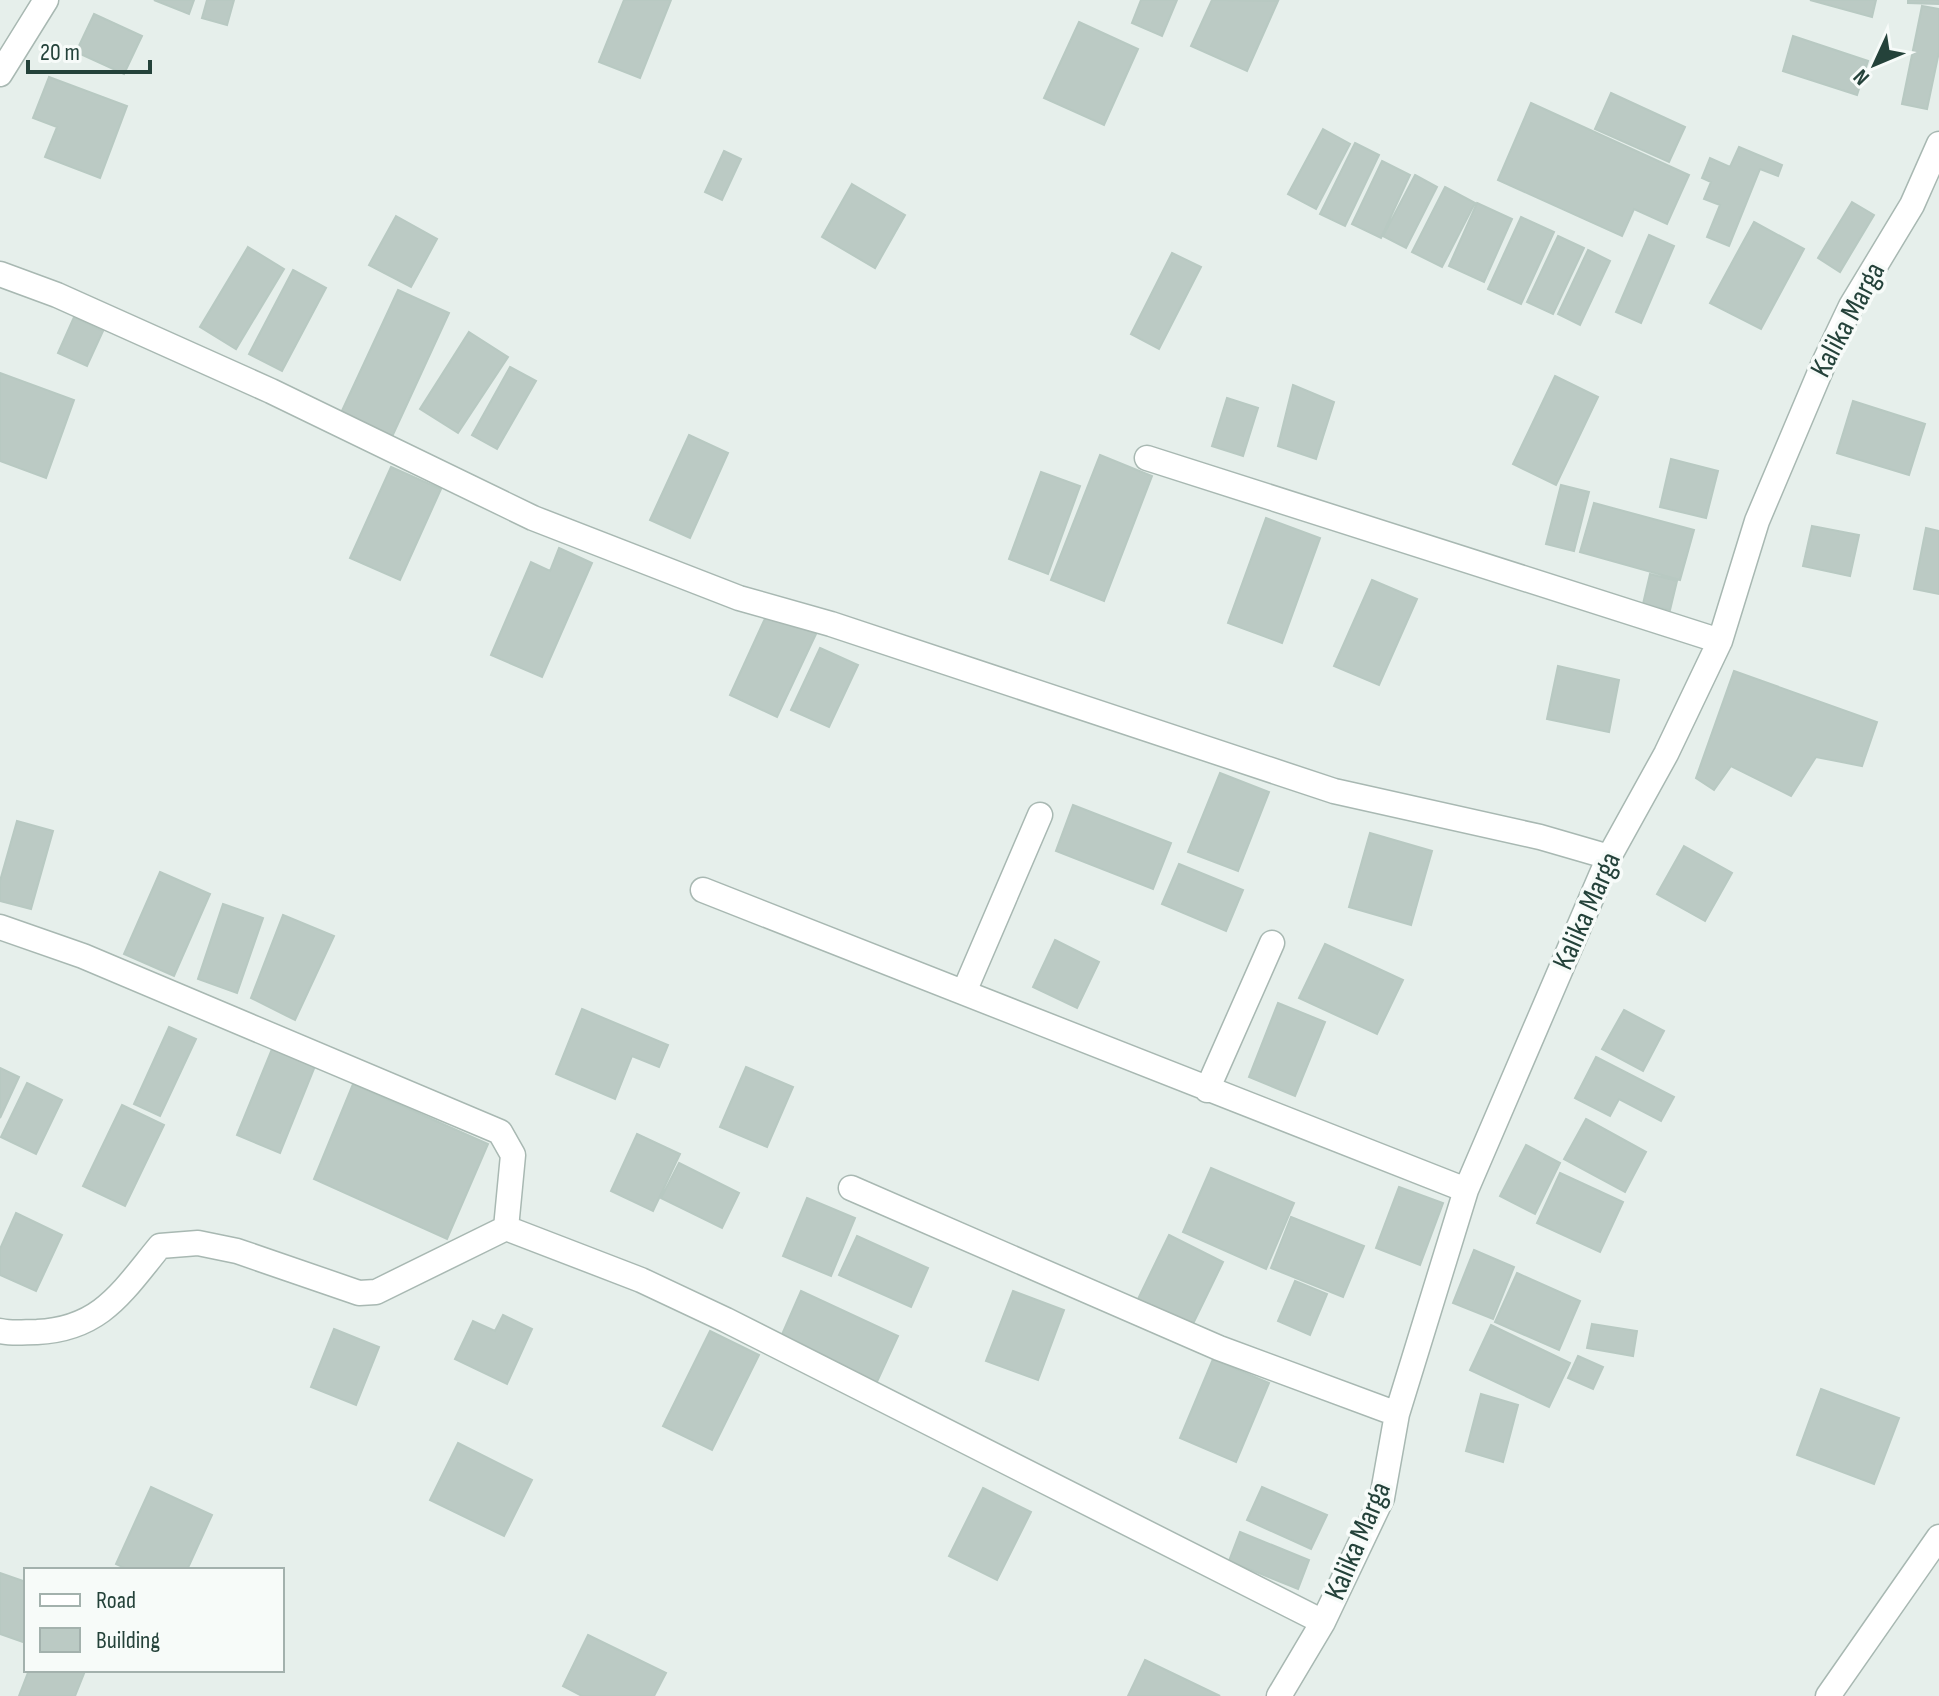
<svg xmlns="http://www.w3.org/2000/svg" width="1939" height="1696" viewBox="0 0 1939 1696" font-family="'Sofia Sans Condensed',sans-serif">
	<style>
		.building { fill: #bbcac4; stroke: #b8c9c2; stroke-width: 2 }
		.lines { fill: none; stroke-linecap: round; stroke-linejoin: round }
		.minor-casing { stroke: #a8b8b2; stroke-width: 27 }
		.minor { stroke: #fff; stroke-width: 24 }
		.labels { text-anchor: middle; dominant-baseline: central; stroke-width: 7; stroke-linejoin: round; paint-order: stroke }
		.street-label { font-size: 30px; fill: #24423a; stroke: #f7fbf9 }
	</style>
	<rect width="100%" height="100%" fill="#e6efeb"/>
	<!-- building -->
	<path class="building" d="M154,0H194L189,14Z
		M207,0H234L227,25L202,18Z
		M624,0H671L640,78L599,62Z
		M1141,0H1177L1162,36L1132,23Z
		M1212,0L1278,1L1247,71L1191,46Z
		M1810,0H1876L1872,17Z
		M1908,0H1939V4L1908,3Z
		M1922,6L1939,9V52L1927,109L1902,104Z
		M94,14L142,36L124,74L76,52Z
		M1079,22L1138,49L1104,125L1044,98Z
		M1793,36L1868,61L1857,95L1783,71Z
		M49,77L127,106L100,178L45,157L57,127L33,118Z
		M1611,93L1685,127L1669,162L1595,129Z
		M1531,103L1689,175L1667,224L1634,209L1622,236L1498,180Z
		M1323,129L1350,144L1316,209L1288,194Z
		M1355,143L1379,155L1345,226L1320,214Z
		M1739,147L1782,165L1778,176L1760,169L1729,246L1707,237L1720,205L1704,199L1711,182L1702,178L1710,158L1730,167Z
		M724,151L741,159L722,200L705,192Z
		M1382,161L1410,175L1381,238L1352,224Z
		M1415,175L1437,187L1406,248L1383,236Z
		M852,184L905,215L875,268L822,237Z
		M1445,187L1475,203L1442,267L1412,252Z
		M1852,202L1874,215L1840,272L1818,258Z
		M1477,203L1512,219L1484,282L1449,266Z
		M396,216L437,239L411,287L369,265Z
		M1521,217L1554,232L1521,304L1488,289Z
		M1754,222L1804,249L1761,329L1710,303Z
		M1649,235L1674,246L1641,323L1616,312Z
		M1558,236L1584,248L1553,314L1527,302Z
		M248,247L284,269L236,349L200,327Z
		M1588,250L1610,261L1580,325L1558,314Z
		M1172,253L1201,267L1159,349L1131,334Z
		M293,270L326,288L282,371L249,354Z
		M398,290L449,313L391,439L340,415Z
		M74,317L103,331L87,366L58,353Z
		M469,332L508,357L458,433L420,409Z
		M510,367L536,381L497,449L472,435Z
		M0,373L74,400L46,478L0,461Z
		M1555,376L1598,397L1556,485L1513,464Z
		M1293,385L1334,402L1316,459L1278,446Z
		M1227,398L1258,408L1243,456L1212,446Z
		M1853,401L1925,424L1909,475L1837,453Z
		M689,435L728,453L690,538L650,520Z
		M1100,455L1152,476L1104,601L1051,580Z
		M1671,459L1718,471L1706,518L1660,507Z
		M391,467L441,489L400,580L350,558Z
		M1041,472L1080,486L1048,574L1009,559Z
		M1561,485L1589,492L1574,551L1546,544Z
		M1594,503L1694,530L1680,580L1580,552Z
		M1266,518L1320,538L1282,643L1228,623Z
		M1812,526L1859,535L1850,576L1803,566Z
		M1926,528L1939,531V594L1914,589Z
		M559,548L592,563L542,677L491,655L531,562L550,571Z
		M1650,574L1677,581L1670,610L1643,604Z
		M1372,580L1417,599L1379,685L1334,666Z
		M768,612L816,634L777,717L730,695Z
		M820,648L858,665L829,727L791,710Z
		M1558,666L1619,680L1609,732L1547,719Z
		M1734,671L1877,722L1862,766L1816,757L1791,796L1731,766L1714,790L1696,778Z
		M1220,773L1269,792L1238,871L1188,852Z
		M1073,805L1171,843L1153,889L1056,851Z
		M17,821L53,831L31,909L0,901V881Z
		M1370,833L1432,851L1411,925L1349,907Z
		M1684,846L1732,873L1705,921L1657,894Z
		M1179,864L1243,890L1226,931L1162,904Z
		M160,872L210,894L174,976L124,954Z
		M223,904L263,918L237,993L198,979Z
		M283,915L334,936L295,1020L251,998Z
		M1055,940L1099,962L1077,1008L1033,987Z
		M1325,944L1403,980L1377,1034L1299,998Z
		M1278,1003L1325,1022L1295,1096L1249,1077Z
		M582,1009L668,1045L659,1067L632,1056L615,1099L556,1074Z
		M1624,1010L1664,1031L1643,1071L1602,1049Z
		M169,1027L196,1039L160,1116L134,1104Z
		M272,1049L315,1066L280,1153L237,1135Z
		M1596,1057L1674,1097L1661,1121L1619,1099L1610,1116L1575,1098Z
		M746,1067L793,1087L767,1147L720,1127Z
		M0,1068L19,1077L0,1118Z
		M27,1083L62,1100L36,1154L1,1137Z
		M353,1084L488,1144L447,1239L314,1179Z
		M122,1105L164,1125L125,1206L83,1186Z
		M1586,1119L1646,1152L1625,1192L1564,1159Z
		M637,1134L680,1154L653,1211L611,1191Z
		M1526,1145L1560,1163L1535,1214L1500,1196Z
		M679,1163L739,1193L722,1228L661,1198Z
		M1211,1168L1294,1203L1266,1269L1183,1232Z
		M1560,1173L1623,1202L1600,1252L1537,1223Z
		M1399,1187L1443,1203L1420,1265L1376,1248Z
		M807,1198L855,1218L831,1276L783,1256Z
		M16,1213L62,1235L36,1291L0,1275V1249Z
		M1291,1217L1364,1246L1343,1297L1271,1268Z
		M1169,1235L1223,1262L1192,1326L1138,1299Z
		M857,1236L928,1268L911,1307L839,1275Z
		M1474,1250L1514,1267L1493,1319L1453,1303Z
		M1517,1273L1580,1301L1559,1350L1495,1322Z
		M1295,1281L1327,1294L1310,1335L1278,1321Z
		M801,1291L898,1336L876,1384L780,1339Z
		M1013,1291L1064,1310L1038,1380L986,1361Z
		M503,1315L532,1329L507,1384L455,1359L473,1321L495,1331Z
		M1592,1324L1637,1331L1633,1356L1587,1348Z
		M1491,1325L1570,1363L1549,1407L1470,1370Z
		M334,1329L379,1347L356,1405L311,1387Z
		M710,1331L759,1355L712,1450L663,1426Z
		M1578,1356L1603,1367L1593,1389L1568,1378Z
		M1213,1359L1269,1383L1236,1462L1180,1438Z
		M1821,1389L1899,1418L1874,1484L1797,1455Z
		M1481,1394L1518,1405L1503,1462L1466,1451Z
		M458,1443L532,1480L504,1536L430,1500Z
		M151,1487L212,1515L187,1570H129L116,1564Z
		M1262,1487L1327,1515L1311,1549L1247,1520Z
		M983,1488L1031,1512L997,1580L949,1556Z
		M1240,1532L1309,1560L1298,1589L1229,1561Z
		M0,1573L26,1582V1643L0,1634Z
		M588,1635L666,1673L654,1696H582L563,1686Z
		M1145,1660L1220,1696H1128Z
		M29,1670H83L85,1671L75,1696H19Z"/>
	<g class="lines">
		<!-- minor casing -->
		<g class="minor-casing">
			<path id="minor" d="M0,74L46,0
				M0,274L57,295L271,391L533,518L739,598L831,624L1334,791L1540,837L1609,857
				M1147,458L1720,641
				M703,890L1466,1190
				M0,927L83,956L500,1132L513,1155L506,1228
				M964,992L1040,815
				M1207,1090L1272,943
				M851,1188L1219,1348L1397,1414
				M0,1331C12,1334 25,1332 37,1332C101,1329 122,1292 160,1246L198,1243L237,1251L359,1293L376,1292L506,1228L641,1280L726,1320L1323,1622
				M1279,1696L1323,1622L1382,1498L1397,1414L1466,1190L1609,857L1666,754L1720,641L1757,521L1823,365L1851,306L1912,205L1939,144
				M1828,1696L1939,1537"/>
		</g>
		<!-- minor -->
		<use href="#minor" class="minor"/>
	</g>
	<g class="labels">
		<!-- street labels -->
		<g class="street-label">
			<text transform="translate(1848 320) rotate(-62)">Kalika Marga</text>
			<text transform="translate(1587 911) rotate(-66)">Kalika Marga</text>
			<text transform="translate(1358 1541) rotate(-67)">Kalika Marga</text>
		</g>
	</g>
	<!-- legend -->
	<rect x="24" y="1568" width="260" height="104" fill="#f7fbf9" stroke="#a3b1ad" stroke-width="2"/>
	<rect x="40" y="1594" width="40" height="12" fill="#ffffff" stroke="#a3b1ad" stroke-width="2"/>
	<text x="96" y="1608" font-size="24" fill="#24423a">Road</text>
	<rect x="40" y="1628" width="40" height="24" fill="#bbcac4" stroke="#a3b1ad" stroke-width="2"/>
	<text x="96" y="1648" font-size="24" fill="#24423a">Building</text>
	<!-- north arrow -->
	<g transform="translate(1875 64) rotate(226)" stroke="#f7fbf9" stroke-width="6" paint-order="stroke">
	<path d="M0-6L14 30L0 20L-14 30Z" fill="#24423a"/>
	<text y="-12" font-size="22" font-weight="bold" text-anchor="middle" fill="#24423a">N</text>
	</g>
	<!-- scale -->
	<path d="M28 60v12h122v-12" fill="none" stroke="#24423a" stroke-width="4"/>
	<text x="40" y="60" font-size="24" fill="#24423a" stroke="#f7fbf9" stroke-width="6" paint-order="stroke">20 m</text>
</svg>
